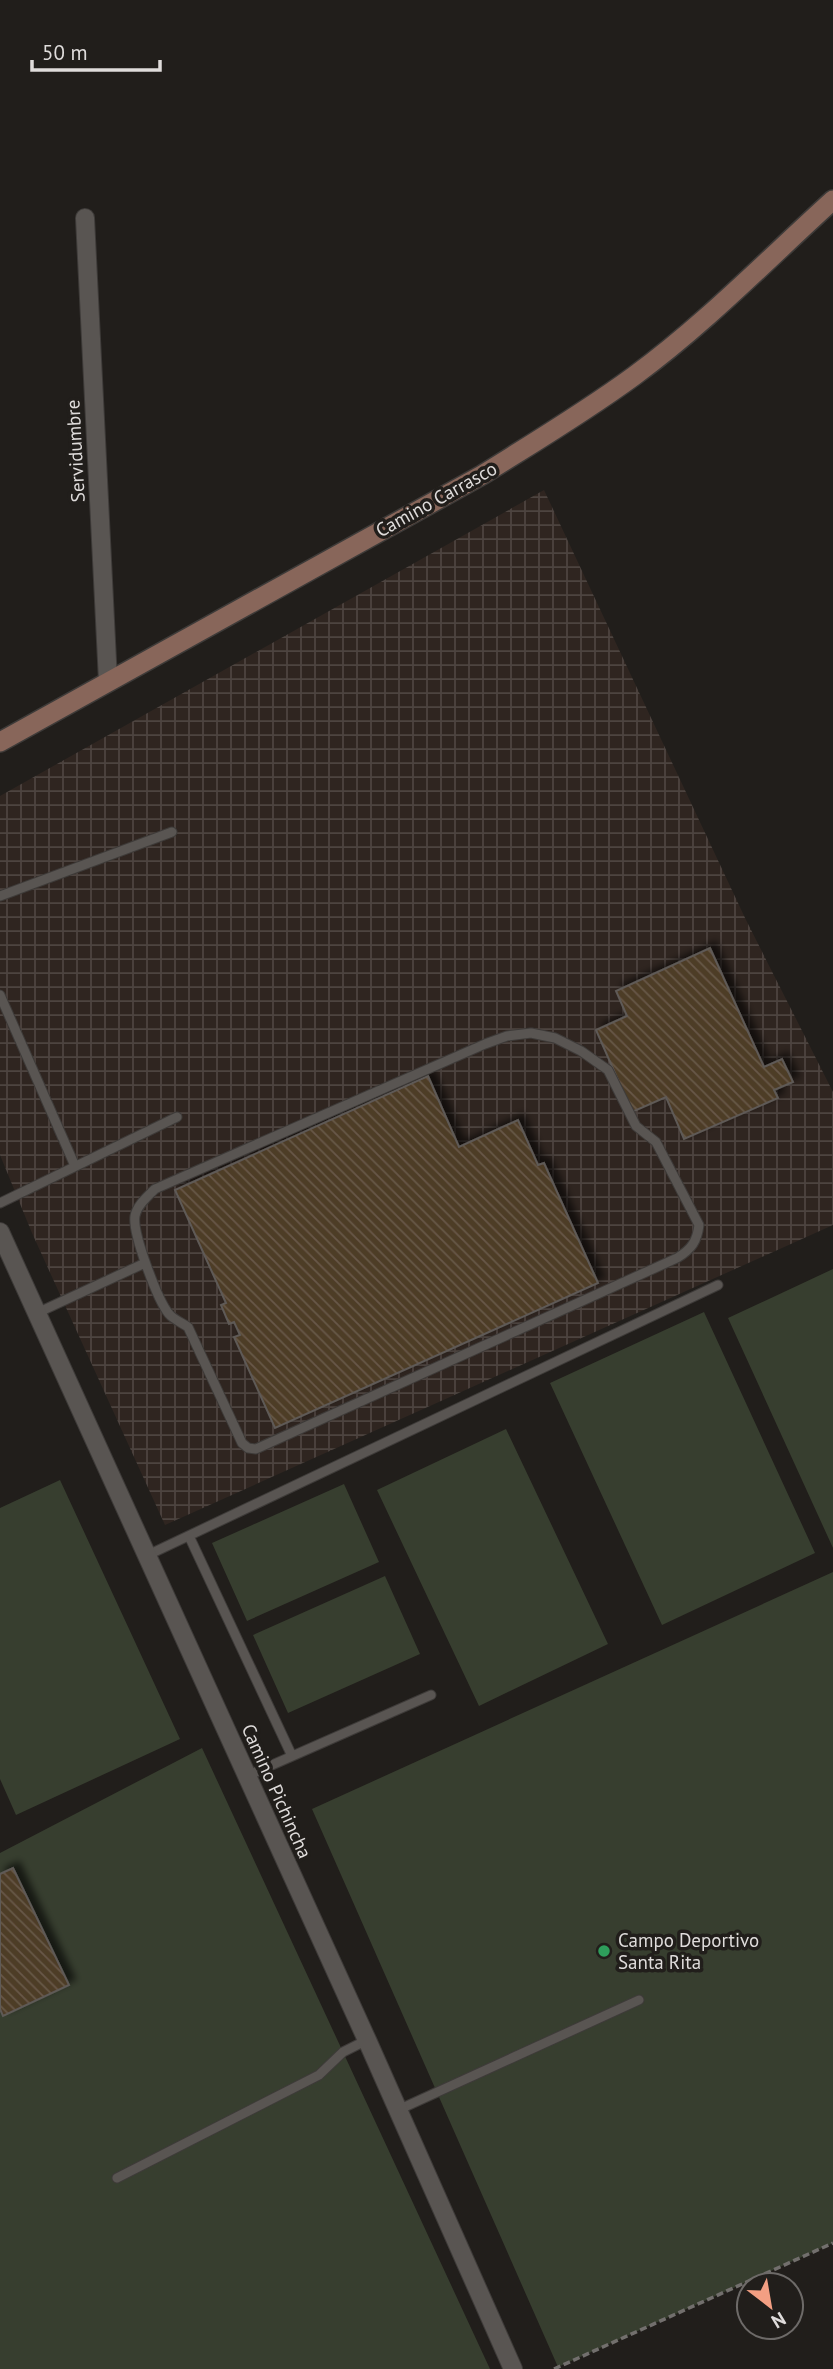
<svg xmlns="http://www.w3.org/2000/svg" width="833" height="2369" viewBox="0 0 833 2369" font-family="'PT Sans',sans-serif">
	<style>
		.industrial { fill: url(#industrial-grid) }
		.pitch { fill: #373e2f }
		.building { fill: url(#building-back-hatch); stroke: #5e5a57; stroke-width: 2; filter: url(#shadow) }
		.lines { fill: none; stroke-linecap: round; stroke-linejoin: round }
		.service-casing { stroke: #3e3b39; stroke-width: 11 }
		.minor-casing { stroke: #3e3b39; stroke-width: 20 }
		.secondary-casing { stroke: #3e3b39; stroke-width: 22 }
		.path { stroke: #726f6d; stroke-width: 3.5; stroke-dasharray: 7 3.5; stroke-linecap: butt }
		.service { stroke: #595552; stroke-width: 9 }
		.minor { stroke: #595552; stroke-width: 18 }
		.secondary { stroke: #88665a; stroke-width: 19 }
		.leisure-dot { fill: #2e9e5b; stroke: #211e1b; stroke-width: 2.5 }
		.labels { text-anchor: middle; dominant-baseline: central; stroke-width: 7; stroke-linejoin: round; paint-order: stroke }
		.street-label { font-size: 19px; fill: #dfdcdb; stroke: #211e1b }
		.poi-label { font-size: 19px; fill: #dfdcdb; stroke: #211e1b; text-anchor: start }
	</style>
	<defs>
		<pattern id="industrial-grid" width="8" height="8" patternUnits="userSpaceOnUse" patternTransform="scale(1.75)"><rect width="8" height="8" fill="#2f2520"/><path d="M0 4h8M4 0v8" fill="none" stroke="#4d4440"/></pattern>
		<pattern id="building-back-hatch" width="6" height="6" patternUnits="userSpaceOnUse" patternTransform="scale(1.75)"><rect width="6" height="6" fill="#4e3c28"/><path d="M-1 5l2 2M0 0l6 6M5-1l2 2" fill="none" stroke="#675847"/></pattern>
		<filter id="shadow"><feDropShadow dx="6" dy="-6" stdDeviation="3.5" flood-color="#0009"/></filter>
	</defs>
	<rect width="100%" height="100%" fill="#211e1b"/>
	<!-- industrial -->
	<path class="industrial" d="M544,490L746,920L833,1092V1225L165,1525L32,1233L0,1155V796Z"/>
	<!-- pitch -->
	<path class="pitch" d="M833,1269V1548L728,1318Z
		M704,1312L815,1553L662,1625L550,1383Z
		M506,1429L608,1644L479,1706L377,1490Z
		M60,1480L180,1739L16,1815L0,1779V1508Z
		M344,1484L379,1562L247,1621L212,1543Z
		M833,1572V2243L558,2367L312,1809Z
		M385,1576L420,1654L288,1713L253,1635Z
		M202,1748L490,2369H0V1853Z"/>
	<!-- building -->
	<path class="building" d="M710,948L764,1067L782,1059L793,1082L774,1090L778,1098L684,1139L666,1097L632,1112L596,1030L627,1016L616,991Z
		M428,1076L459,1147L518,1120L538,1165L544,1163L598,1283L275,1428L234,1337L240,1335L234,1322L229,1324L221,1305L226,1303L175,1190Z
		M13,1868L69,1985L3,2016L0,2009V1874Z"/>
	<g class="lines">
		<!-- service casing -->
		<g class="service-casing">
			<path id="service" d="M0,896L172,832
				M0,995L75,1166
				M531,1033L555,1038L581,1051L608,1070L636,1126L656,1142L699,1225C697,1241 692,1249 677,1258L256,1449L248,1448L242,1443L188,1327C182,1323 173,1319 169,1314C158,1301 132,1233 135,1216C137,1205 148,1196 155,1189L485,1044L507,1036Z
				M0,1203L177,1117
				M37,1313L145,1263
				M189,1536L292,1756
				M148,1555L718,1285
				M247,1776L431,1695
				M398,2110L639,2000
				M117,2178L319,2075L343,2052L367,2040"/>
		</g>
		<!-- minor casing -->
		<g class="minor-casing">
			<path id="minor" d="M85,218L108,681
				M0,1232L367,2040L513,2369"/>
		</g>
		<!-- secondary casing -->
		<g class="secondary-casing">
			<path id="secondary" d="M0,742L482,475C533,443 585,412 634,376C705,324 768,259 833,200"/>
		</g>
		<!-- path -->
		<path class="path" d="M554,2369L833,2243"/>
		<!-- service -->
		<use href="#service" class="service"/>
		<!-- minor -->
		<use href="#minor" class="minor"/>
		<!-- secondary -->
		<use href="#secondary" class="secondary"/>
	</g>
	<!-- markers -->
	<circle class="leisure-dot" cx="604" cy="1951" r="7"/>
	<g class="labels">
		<!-- street labels -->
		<g class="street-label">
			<text transform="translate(75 451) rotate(-93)">Servidumbre</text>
			<text transform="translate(436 499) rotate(-29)">Camino Carrasco</text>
			<text transform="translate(277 1791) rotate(66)">Camino Pichincha</text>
		</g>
		<!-- poi labels -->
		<g class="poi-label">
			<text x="618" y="1940">Campo Deportivo<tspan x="618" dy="22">Santa Rita</tspan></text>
		</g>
	</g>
	<!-- north arrow -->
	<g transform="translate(770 2306) rotate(149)"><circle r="33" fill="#211e1b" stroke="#6d6a68" stroke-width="2"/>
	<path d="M0-5L12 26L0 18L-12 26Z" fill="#f39f83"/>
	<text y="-10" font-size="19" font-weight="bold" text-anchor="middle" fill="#dfdcdb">N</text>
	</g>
	<!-- scale -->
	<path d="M32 60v10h128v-10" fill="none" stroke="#dfdcdb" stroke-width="3.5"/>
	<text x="42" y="60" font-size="21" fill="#dfdcdb" stroke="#211e1b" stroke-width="5" paint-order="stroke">50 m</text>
</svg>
